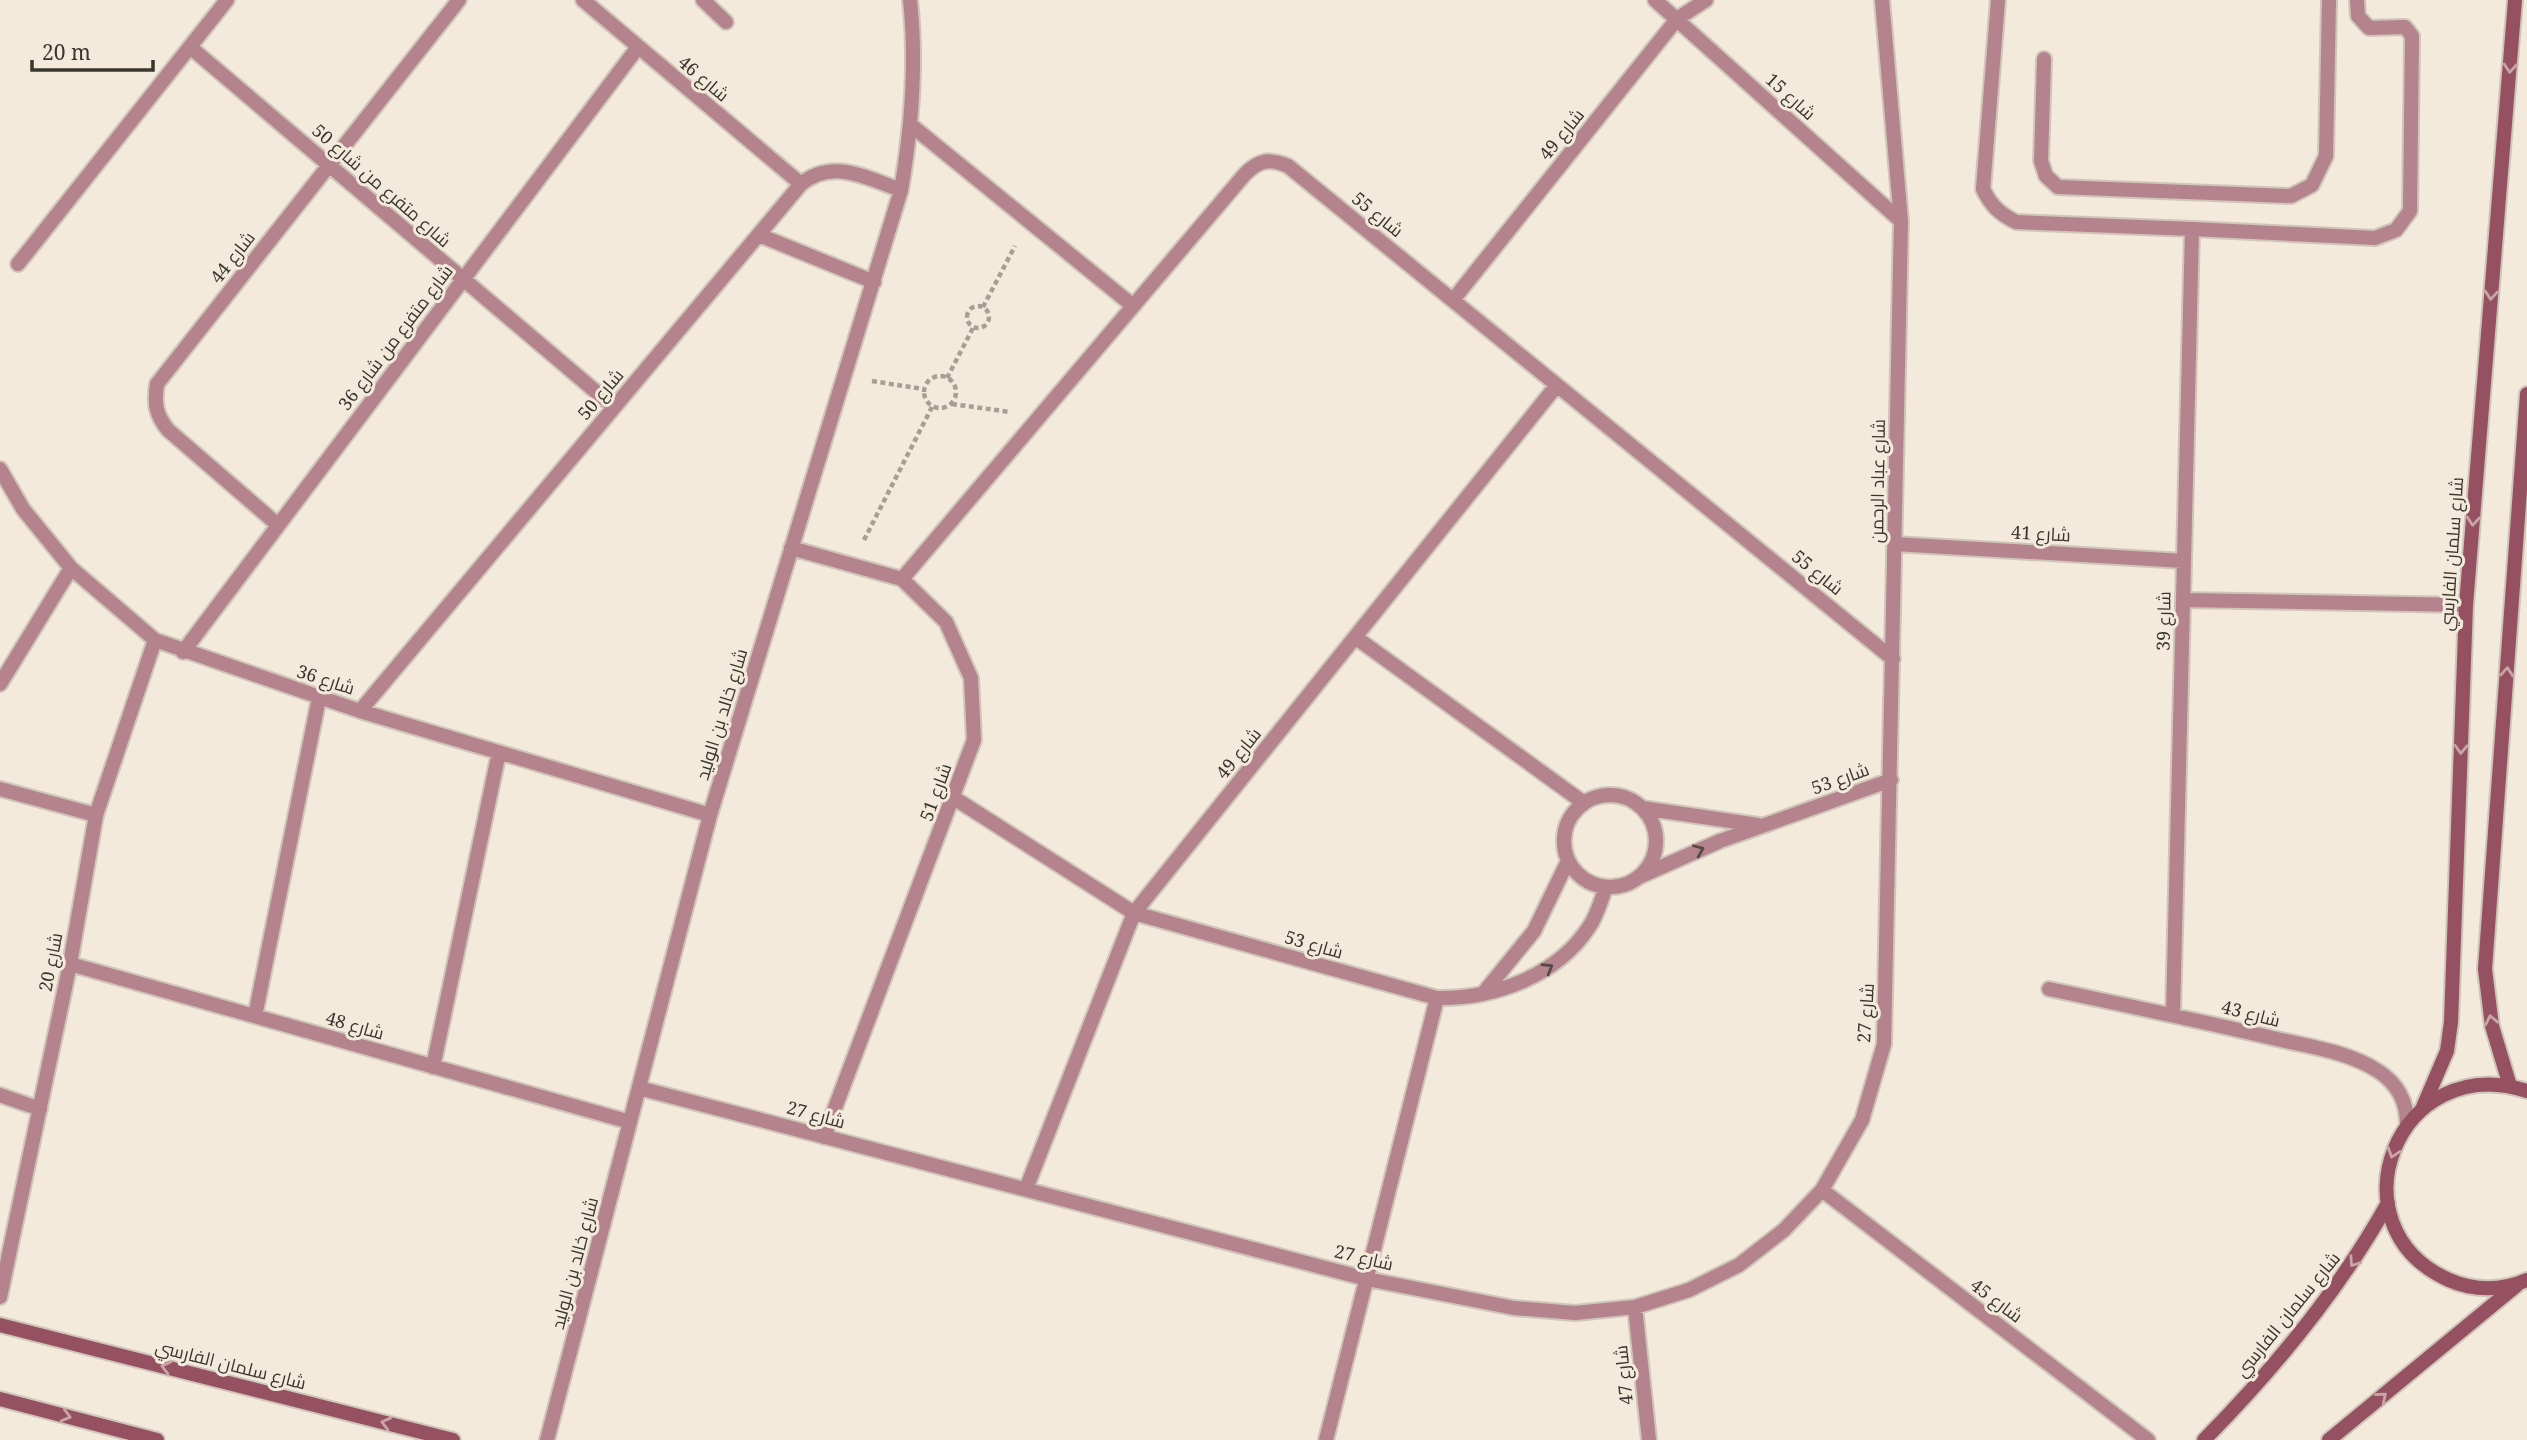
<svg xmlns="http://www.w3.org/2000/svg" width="2527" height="1440" viewBox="0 0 2527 1440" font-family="'Noto Serif',Cairo,serif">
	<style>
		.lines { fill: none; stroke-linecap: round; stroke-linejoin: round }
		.lane-casing { stroke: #cfc6b9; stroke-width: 18 }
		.street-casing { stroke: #cfc6b9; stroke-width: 18 }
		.secondary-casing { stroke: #cfc6b9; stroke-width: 18 }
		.path { stroke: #a69f93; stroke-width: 4.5; stroke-dasharray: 5 3.5; stroke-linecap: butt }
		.lane { stroke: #b4838e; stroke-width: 14 }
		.street { stroke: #b4838e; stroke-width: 14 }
		.secondary { stroke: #955062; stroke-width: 14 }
		.oneway { stroke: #c9a5a5 }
		.oneway2 { stroke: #584847 }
		.labels { text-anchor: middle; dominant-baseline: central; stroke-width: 6; stroke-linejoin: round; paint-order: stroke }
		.street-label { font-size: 18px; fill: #39352f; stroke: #f4eadb }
	</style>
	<rect width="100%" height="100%" fill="#f4eadb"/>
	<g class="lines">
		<!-- lane casing -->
		<g class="lane-casing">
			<path id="lane" d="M703,0L726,22
				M2044,59L2041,161L2046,176L2058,187L2291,196L2312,185L2326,156L2329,0
				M2192,229L2375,238L2396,230L2410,211L2412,36L2405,27L2369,28L2358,16L2357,0
				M0,789L96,815"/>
		</g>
		<!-- street casing -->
		<g class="street-casing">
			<path id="street" d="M583,0L801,184
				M1655,0L1901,221
				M1998,0L1983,189C1991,206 2000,214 2016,222L2192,229L2173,1014
				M190,47L614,407
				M912,126L1132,305
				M759,235L874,282
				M18,264L227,0
				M1453,300L1677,19L1706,0
				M0,469L23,509L71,568L155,640L360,711L710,815
				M278,525L168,430C156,415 154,404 157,384L459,0
				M1895,544L2184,561
				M791,548L902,579L946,622L971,678L974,740L824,1137
				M902,579L1245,174C1259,160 1269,158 1288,166L1893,659
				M2183,600L2466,605
				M1355,637L1584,803
				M183,652L638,47
				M0,684L71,568
				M360,711L801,184C833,158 866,178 901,190
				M1564 841a46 46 0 1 1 92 0a46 46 0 1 1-92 0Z
				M954,798L1134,913L1437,998C1494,999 1557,976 1589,927C1597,916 1601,900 1606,887
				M1642,808L1758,825
				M1641,876L1720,841L1891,780
				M70,964L630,1122
				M2049,989C2125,1005 2201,1021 2277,1039C2311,1047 2349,1052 2378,1071C2398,1084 2407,1102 2407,1124
				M1486,990L1534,931L1568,861
				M255,1016L319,698
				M433,1067L499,752
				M639,1088L1367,1279L1514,1308L1575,1313L1635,1307L1689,1290L1739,1265L1784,1230L1822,1190L1862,1120L1884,1044L1901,221L1882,0
				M0,1095L40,1109
				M1026,1189L1134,913L1557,385
				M1822,1190L2148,1440
				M0,1297L70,964L96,815L155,640
				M1635,1307L1649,1440
				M547,1440L710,815L901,190C912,126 917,65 910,0
				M1326,1440L1437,998"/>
		</g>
		<!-- secondary casing -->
		<g class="secondary-casing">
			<path id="secondary" d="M2510,1086L2492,1026L2485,969L2527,394
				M2527,1091C2397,1049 2329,1226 2449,1280C2474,1291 2502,1291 2527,1280
				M2423,1107L2447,1051L2451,1022L2466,605L2515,0
				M0,1325L453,1440
				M0,1399L157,1440
				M2204,1440C2275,1368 2339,1291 2388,1203
				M2329,1440L2517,1285"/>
		</g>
		<!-- path -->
		<path class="path" d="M967 317a11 11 0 1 1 22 0a11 11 0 1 1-22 0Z
			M983,307L1015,246
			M924 392a16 16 0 1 1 32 0a16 16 0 1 1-32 0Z
			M947,378L973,328
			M872,381L923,389
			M952,404L1010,412
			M864,540L932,407"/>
		<!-- lane -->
		<use href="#lane" class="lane"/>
		<!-- street -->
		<use href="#street" class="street"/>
		<!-- secondary -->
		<use href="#secondary" class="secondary"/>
	</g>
	<!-- one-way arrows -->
	<defs><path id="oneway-chevron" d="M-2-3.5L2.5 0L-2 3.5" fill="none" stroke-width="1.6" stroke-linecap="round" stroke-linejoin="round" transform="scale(1.75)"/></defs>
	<g class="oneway">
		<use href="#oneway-chevron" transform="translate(2510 68) rotate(95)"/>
		<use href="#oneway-chevron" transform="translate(2491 295) rotate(95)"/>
		<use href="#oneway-chevron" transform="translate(2473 521) rotate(95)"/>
		<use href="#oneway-chevron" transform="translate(2507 672) rotate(-86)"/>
		<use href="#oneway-chevron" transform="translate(2461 749) rotate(92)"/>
		<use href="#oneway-chevron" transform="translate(2491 1020) rotate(-102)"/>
		<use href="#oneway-chevron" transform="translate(2393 1153) rotate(108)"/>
		<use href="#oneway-chevron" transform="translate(2354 1262) rotate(124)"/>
		<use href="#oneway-chevron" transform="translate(166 1367) rotate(-166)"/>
		<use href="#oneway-chevron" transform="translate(2382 1397) rotate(-40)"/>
		<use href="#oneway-chevron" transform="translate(66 1416) rotate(15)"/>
		<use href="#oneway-chevron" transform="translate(386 1423) rotate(-166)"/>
	</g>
	<g class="oneway2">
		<use href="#oneway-chevron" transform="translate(1699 850) rotate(-23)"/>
		<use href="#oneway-chevron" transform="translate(1548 968) rotate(-31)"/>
	</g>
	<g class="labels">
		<!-- street labels -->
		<g class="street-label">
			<text transform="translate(704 78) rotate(40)">شارع 46</text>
			<text transform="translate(1791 96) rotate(42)">شارع 15</text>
			<text transform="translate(1561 134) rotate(-51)">شارع 49</text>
			<text transform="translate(382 185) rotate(41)">شارع متفرع من شارع 50</text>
			<text transform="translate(1378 214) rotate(39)">شارع 55</text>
			<text transform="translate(232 257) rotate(-52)">شارع 44</text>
			<text transform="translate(395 337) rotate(-53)">شارع متفرع من شارع 36</text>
			<text transform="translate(600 394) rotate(-50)">شارع 50</text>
			<text transform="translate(1877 481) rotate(-89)">شارع عباد الرحمن</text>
			<text transform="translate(2041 533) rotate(3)">شارع 41</text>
			<text transform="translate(2451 554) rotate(-86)">شارع سلمان الفارسي</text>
			<text transform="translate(1818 572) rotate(39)">شارع 55</text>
			<text transform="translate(2163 621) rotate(-89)">شارع 39</text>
			<text transform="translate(326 679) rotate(18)">شارع 36</text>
			<text transform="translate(721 714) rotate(-73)">شارع خالد بن الوليد</text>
			<text transform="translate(1238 753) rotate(-51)">شارع 49</text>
			<text transform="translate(1840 778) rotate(-20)">شارع 53</text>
			<text transform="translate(935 792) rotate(-70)">شارع 51</text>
			<text transform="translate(1314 944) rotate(16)">شارع 53</text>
			<text transform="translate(50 962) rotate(-79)">شارع 20</text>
			<text transform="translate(1865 1013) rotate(-86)">شارع 27</text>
			<text transform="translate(2251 1013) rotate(14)">شارع 43</text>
			<text transform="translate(355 1025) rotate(16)">شارع 48</text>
			<text transform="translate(816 1114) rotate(15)">شارع 27</text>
			<text transform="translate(1364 1257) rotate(13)">شارع 27</text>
			<text transform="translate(574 1263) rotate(-75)">شارع خالد بن الوليد</text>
			<text transform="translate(1997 1300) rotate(37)">شارع 45</text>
			<text transform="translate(2287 1314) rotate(-51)">شارع سلمان الفارسي</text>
			<text transform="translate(231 1364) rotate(14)">شارع سلمان الفارسي</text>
			<text transform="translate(1623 1375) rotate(-96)">شارع 47</text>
		</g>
	</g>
	<!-- scale -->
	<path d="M32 60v10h121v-10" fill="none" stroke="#39352f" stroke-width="3.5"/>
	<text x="42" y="60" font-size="21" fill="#39352f" stroke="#f4eadb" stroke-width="5" paint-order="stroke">20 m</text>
</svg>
